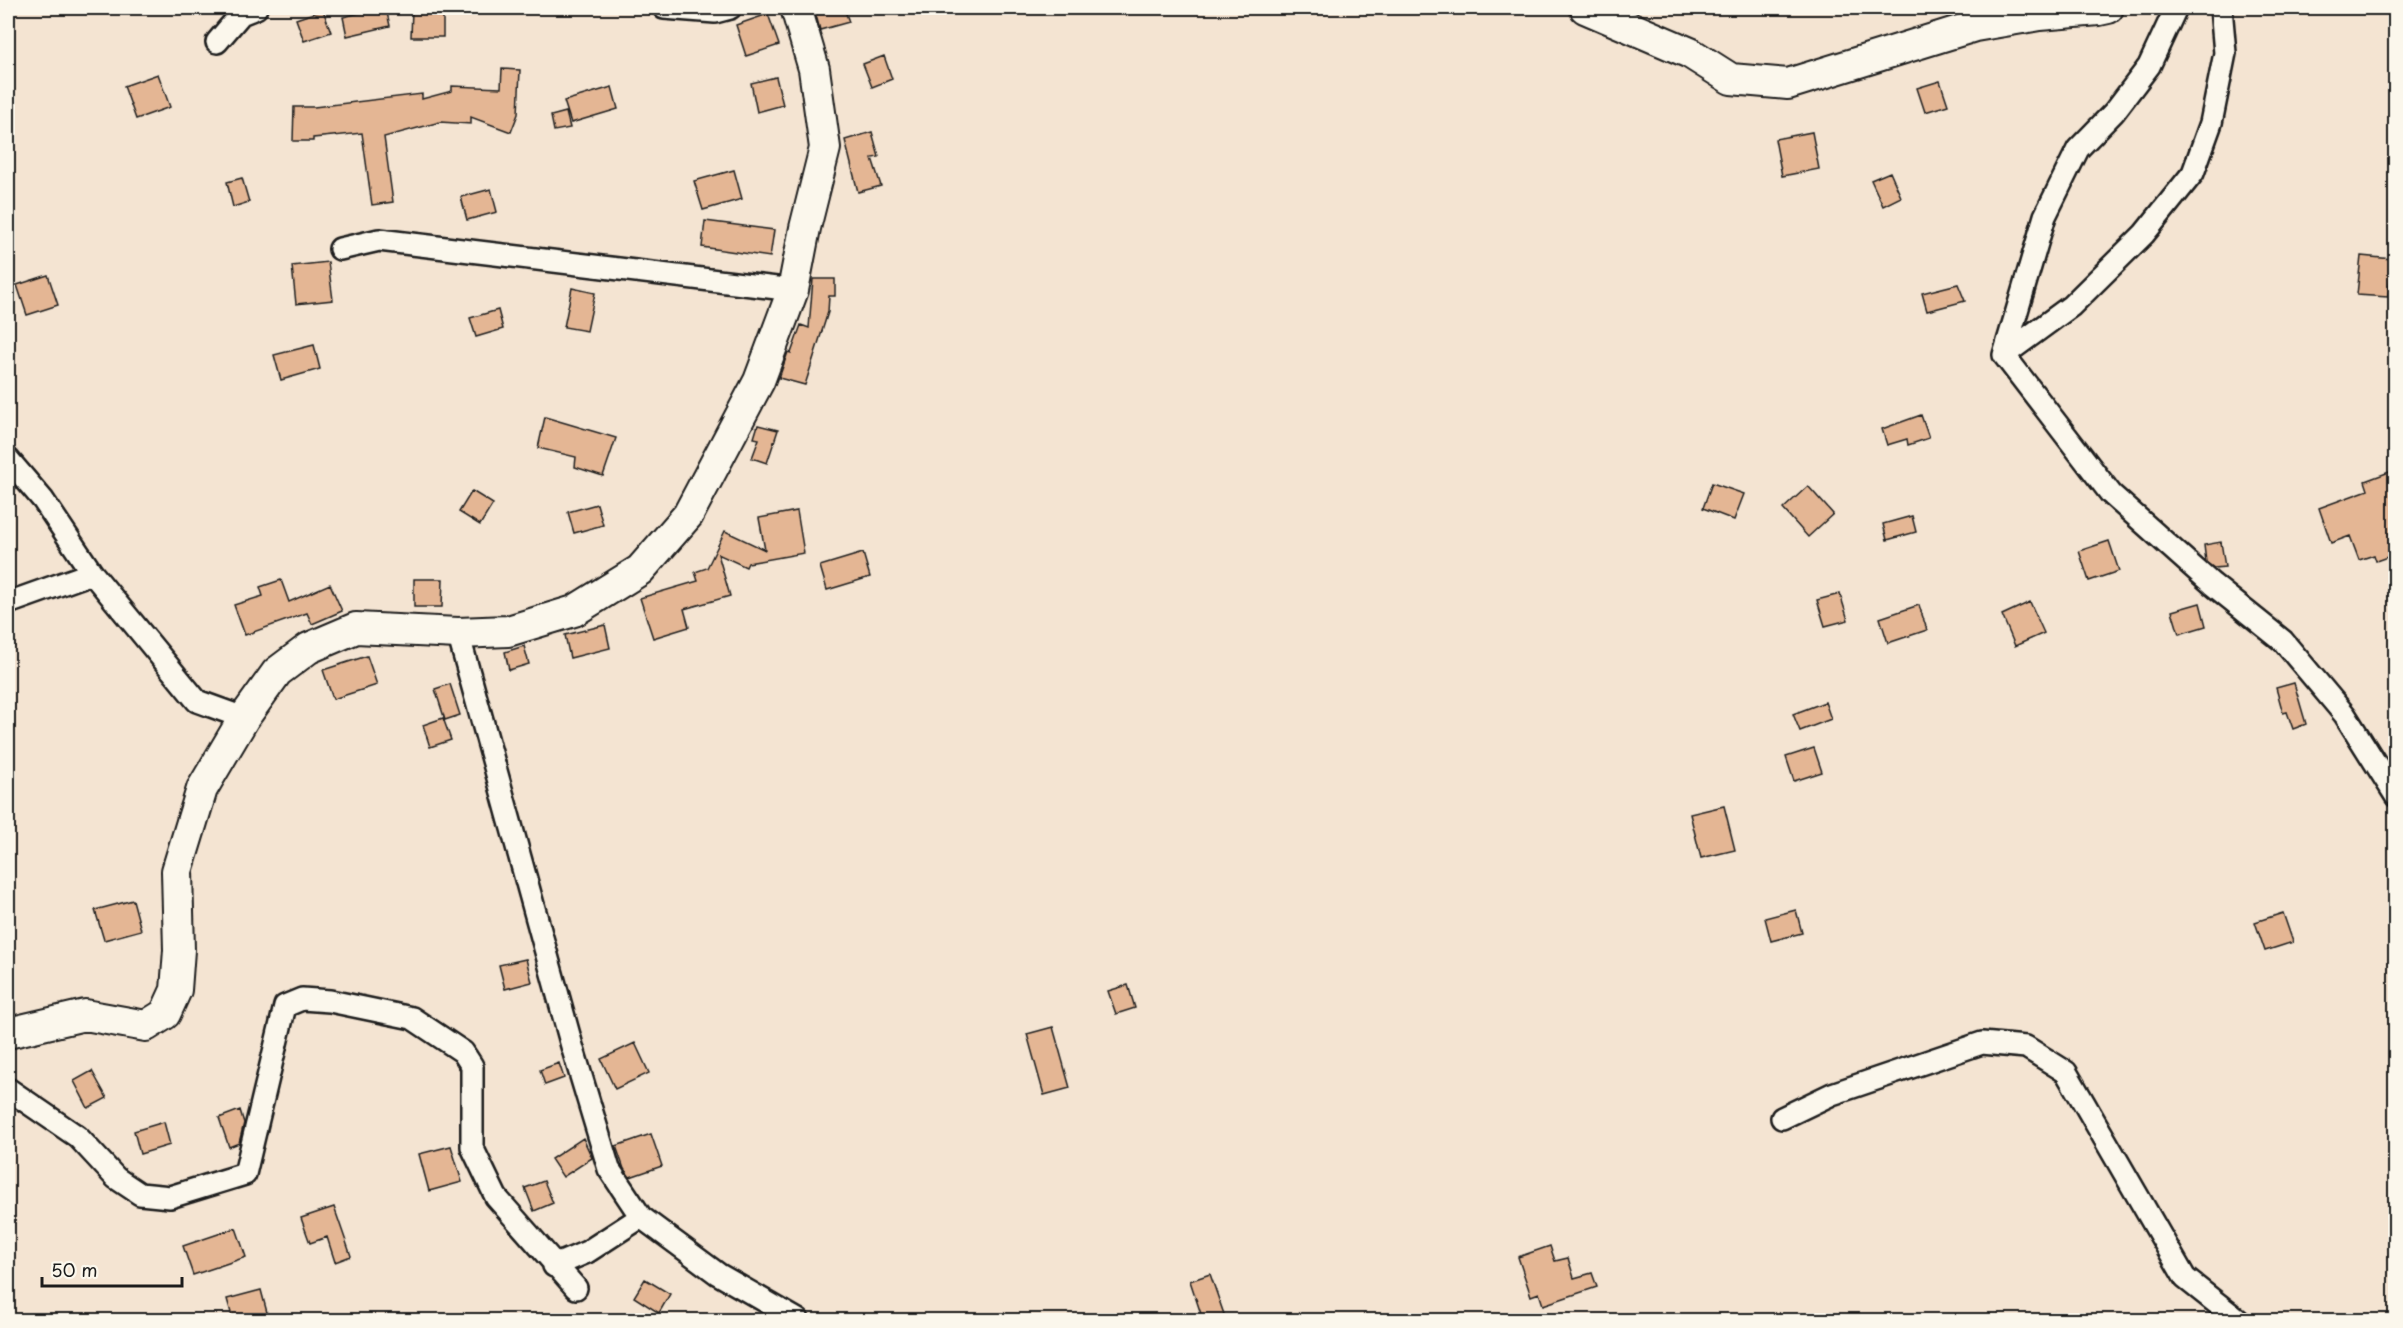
<svg xmlns="http://www.w3.org/2000/svg" width="2403" height="1328" viewBox="0 0 2403 1328" font-family="'Playpen Sans',sans-serif">
	<style>
		.building { fill: #e4b694; stroke: #1c1c1c; stroke-width: 1.5 }
		.lines { fill: none; stroke-linecap: round; stroke-linejoin: round }
		.street-casing { stroke: #1c1c1c; stroke-width: 26 }
		.secondary-casing { stroke: #1c1c1c; stroke-width: 34 }
		.street { stroke: #fbf7ec; stroke-width: 21 }
		.secondary { stroke: #fbf7ec; stroke-width: 30 }
	</style>
	<rect width="100%" height="100%" fill="#f4e4d2"/>
	<filter id="ink" filterUnits="userSpaceOnUse"><feTurbulence type="fractalNoise" baseFrequency=".0167" numOctaves="2"/><feDisplacementMap in="SourceGraphic" scale="12" xChannelSelector="R" yChannelSelector="G"/><feConvolveMatrix kernelMatrix="1 2 1 2 8 2 1 2 1" color-interpolation-filters="sRGB"/></filter>
	<g filter="url(#ink)">
		<!-- building -->
		<path class="building" d="M380,8H386L390,26L347,36L343,17Z
			M814,8H844L849,22L820,30Z
			M323,10L331,32L304,41L296,19Z
			M412,10H443V37H411Z
			M768,14L779,45L746,56L736,25Z
			M884,56L892,79L872,87L863,64Z
			M502,69L520,70L518,114L511,132L471,117V124L440,122L384,137L393,202L372,205L362,133L313,138V141H293L294,107H314L422,94V99L452,91V86L501,88Z
			M158,74L170,107L136,119L124,86Z
			M776,77L783,105L757,112L751,83Z
			M1940,81L1948,105L1925,112L1917,88Z
			M612,87L618,109L571,123L564,101Z
			M566,112L570,128L554,131L551,116Z
			M872,132L879,157L872,158L881,186L858,192L845,140Z
			M1812,132L1819,169L1782,176L1775,139Z
			M734,170L742,199L703,210L694,181Z
			M1890,172L1901,197L1883,206L1871,180Z
			M242,178L249,202L233,207L227,182Z
			M491,189L497,212L467,220L461,197Z
			M705,221L774,230L770,257L702,247Z
			M2361,256L2392,259L2388,297L2357,295Z
			M328,262L333,300L296,304L292,266Z
			M48,275L58,305L27,315L17,285Z
			M813,279H835V296H829L828,312L805,385L779,378L788,352L791,353L801,325L809,328Z
			M1958,284L1965,301L1927,311L1922,293Z
			M572,288L595,293L587,331L564,327Z
			M498,310L503,329L476,337L470,318Z
			M314,345L320,369L281,380L274,355Z
			M1921,415L1929,438L1908,445L1907,439L1887,445L1882,429Z
			M545,417L616,438L603,476L575,467L576,457L538,448Z
			M758,425L778,430L767,463L752,458L759,439L754,438Z
			M2392,471L2396,481V554L2376,561L2374,555L2359,560L2350,536L2331,543L2319,508L2368,490L2365,481Z
			M1712,483L1744,494L1734,520L1703,508Z
			M1808,486L1833,514L1808,537L1783,509Z
			M472,491L493,504L480,525L459,512Z
			M597,504L603,525L574,533L568,512Z
			M797,511L804,553L748,563L746,567L718,554L730,596L684,609L689,627L653,638L640,598L698,581L695,572L707,568L725,531L765,550L759,518Z
			M1912,516L1916,532L1887,540L1883,524Z
			M2109,541L2119,571L2089,581L2079,551Z
			M2221,542L2225,567L2214,568L2206,562L2204,545Z
			M863,553L870,577L827,590L820,566Z
			M414,579H443L442,607H414Z
			M281,580L289,602L330,584L342,611L312,624L307,613L245,635L234,605L263,596L260,587Z
			M1840,594L1848,620L1825,626L1817,600Z
			M2030,602L2044,633L2015,646L2002,615Z
			M2200,603L2206,626L2179,634L2172,611Z
			M1919,605L1927,630L1888,643L1880,618Z
			M605,625L610,648L570,658L565,635Z
			M524,646L529,664L509,670L505,652Z
			M367,656L377,685L333,699L323,670Z
			M2294,683L2306,724L2293,729L2287,712L2283,713L2276,688Z
			M450,684L460,715L445,720L435,689Z
			M1825,702L1831,719L1800,731L1793,714Z
			M443,718L451,740L430,747L423,725Z
			M1814,748L1822,772L1794,781L1786,757Z
			M1724,806L1735,850L1701,858L1690,814Z
			M133,900L141,930L104,940L95,910Z
			M1796,910L1802,933L1771,941L1765,918Z
			M2283,913L2293,942L2265,951L2255,922Z
			M526,959L532,982L505,989L499,965Z
			M1128,985L1135,1008L1116,1014L1108,991Z
			M1053,1027L1070,1088L1044,1095L1027,1034Z
			M635,1043L649,1073L615,1089L601,1059Z
			M559,1063L564,1078L545,1085L540,1070Z
			M92,1071L107,1098L88,1108L74,1081Z
			M240,1110L244,1123L239,1143L229,1147L219,1118Z
			M164,1122L170,1145L140,1154L134,1131Z
			M651,1134L662,1166L630,1177L624,1169L616,1146Z
			M583,1138L592,1158L563,1177L551,1159Z
			M451,1146L462,1182L429,1191L419,1154Z
			M544,1181L553,1203L534,1211L525,1188Z
			M334,1207L351,1256L335,1262L327,1237L310,1243L301,1218Z
			M236,1228L246,1257L193,1275L183,1246Z
			M1550,1246L1555,1261L1568,1258L1574,1278L1592,1273L1597,1287L1543,1305L1539,1293L1531,1296L1518,1257Z
			M1210,1274L1226,1320H1203L1190,1281Z
			M645,1279L670,1294L659,1313L634,1297Z
			M261,1290L269,1320H233L227,1299Z"/>
		<g class="lines">
			<!-- street casing -->
			<g class="street-casing">
				<path id="street" d="M664,8L715,12L730,8
					M2176,8L2149,66L2114,112L2078,149L2045,216L2004,355L2111,494L2212,584L2283,641L2345,715L2396,796
					M217,42L241,14L256,8
					M340,249L379,240L793,290
					M2004,355L2071,306L2144,234L2193,173L2211,123L2225,53L2221,8
					M8,459L43,500L92,573L197,701L244,718
					M8,603L92,573
					M458,633L572,1046L609,1169L641,1217L718,1274L798,1320
					M8,1089L78,1137L116,1178L140,1194L170,1197L245,1174L285,1006L302,999L330,1001L412,1018L463,1052L472,1066V1147L496,1197L576,1288
					M1782,1118L1832,1094L1982,1043L2026,1047L2066,1072L2185,1278L2238,1320
					M554,1266L587,1252L641,1217"/>
			</g>
			<!-- secondary casing -->
			<g class="secondary-casing">
				<path id="secondary" d="M1585,8L1690,53L1731,79L1788,84L1975,26L2039,15L2099,10L2108,8
					M8,1033L85,1015L146,1026L165,1014L176,990L179,950L177,871L202,789L244,718L277,672L309,648L356,628L458,633L508,631L574,611L640,570L688,515L759,381L793,290L805,228L825,148L814,69L796,8"/>
			</g>
			<!-- street -->
			<use href="#street" class="street"/>
			<!-- secondary -->
			<use href="#secondary" class="secondary"/>
		</g>
	</g>
	<!-- margin -->
	<rect width="2403" height="1328" fill="none" stroke="#fbf7ec" stroke-width="30"/>
	<rect x="15" y="15" width="2373" height="1298" fill="none" stroke="#1c1c1c" stroke-width="2" filter="url(#ink)"/>
	<!-- scale -->
	<path d="M42 1277v9h140v-9" fill="none" stroke="#1c1c1c" stroke-width="3"/>
	<text x="51" y="1277" font-size="18" fill="#1c1c1c" stroke="#fbf7ec" stroke-width="4.5" paint-order="stroke">50 m</text>
</svg>
